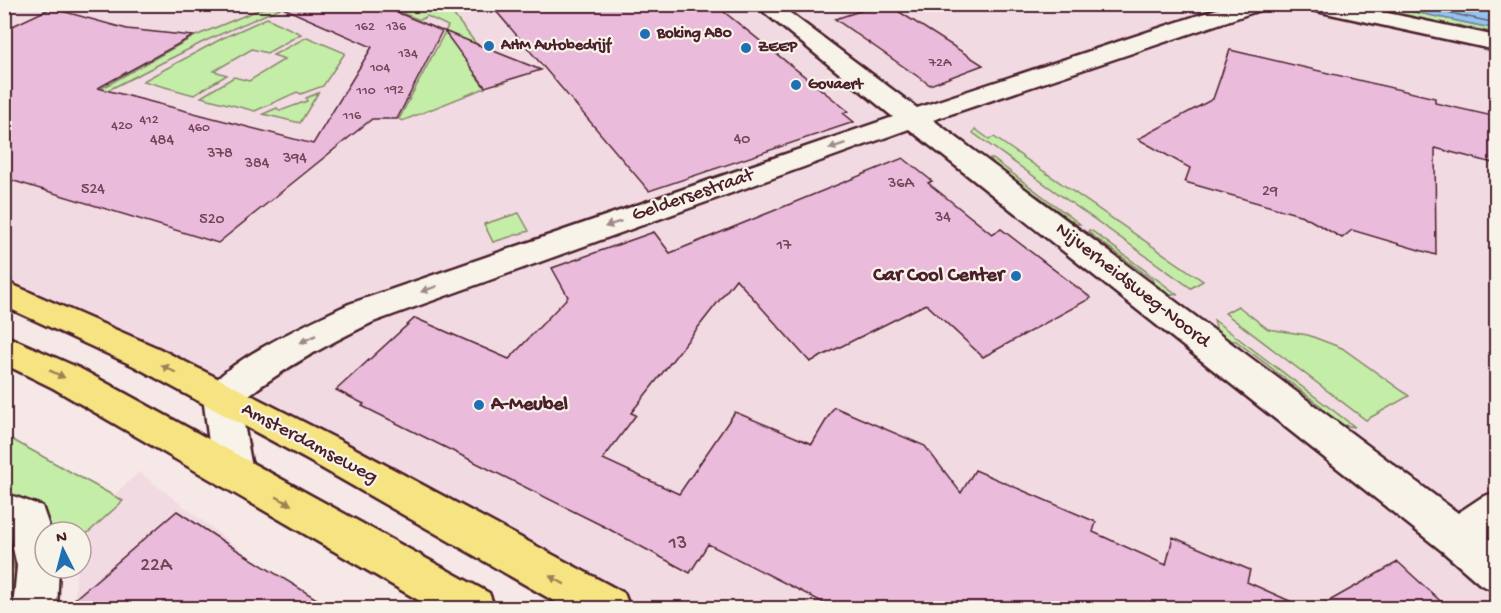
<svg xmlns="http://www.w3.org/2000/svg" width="1501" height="613" viewBox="0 0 1501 613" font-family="'Gochi Hand',sans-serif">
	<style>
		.built { fill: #f2dae3 }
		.green { fill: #c4eda8; stroke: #87866a; stroke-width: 1.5 }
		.water { fill: #93c4ef; stroke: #7682a1; stroke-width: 1.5 }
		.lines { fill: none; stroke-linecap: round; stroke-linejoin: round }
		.shore { stroke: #676179; stroke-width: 1.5 }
		.ferry { stroke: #605166; stroke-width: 1.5; stroke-dasharray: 5 4.5; stroke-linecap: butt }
		.building { fill: #ebbbdc; stroke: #4a1f2b; stroke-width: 1.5 }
		.minor-casing { stroke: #4a1f2b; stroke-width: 5 }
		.major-casing { stroke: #4a1f2b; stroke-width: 5 }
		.minor { fill: #f7f3e8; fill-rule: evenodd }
		.major { fill: #f6e381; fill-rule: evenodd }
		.oneway { fill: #a0898a }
		.oneway2 { fill: #a08156 }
		.poi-dot { fill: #1f6fb2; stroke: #f7f3e8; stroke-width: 2 }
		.labels { text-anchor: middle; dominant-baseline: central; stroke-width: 4.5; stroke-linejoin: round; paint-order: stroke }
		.far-number-label { font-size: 14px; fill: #724657 }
		.far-poi-label { font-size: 16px; font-weight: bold; fill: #4a1f2b; stroke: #f7f3e8; text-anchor: start }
		.number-label { font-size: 16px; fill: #724657 }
		.street-label { font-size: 20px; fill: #4a1f2b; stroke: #f7f3e8 }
		.poi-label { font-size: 20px; font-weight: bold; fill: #4a1f2b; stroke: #f7f3e8; text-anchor: end }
		.near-number-label { font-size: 20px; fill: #724657 }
	</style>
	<rect width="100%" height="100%" fill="#f5e8e6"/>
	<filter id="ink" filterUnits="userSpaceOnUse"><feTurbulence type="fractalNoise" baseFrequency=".0167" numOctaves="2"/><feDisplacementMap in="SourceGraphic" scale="12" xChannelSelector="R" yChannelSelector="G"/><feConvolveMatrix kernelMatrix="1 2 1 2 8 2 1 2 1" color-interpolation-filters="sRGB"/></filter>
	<g filter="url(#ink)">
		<!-- built -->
		<path class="built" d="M5,5H1335L1496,43V608H594L5,282Z
			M139,472L316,608H74L77,568H81L80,526Z"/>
		<!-- green -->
		<path class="green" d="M270,5H287L205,41L4,143L193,37Z
			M381,5H446L506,82L497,84L487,72L475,75L485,88L402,121L399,119L448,26L427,16L420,20Z
			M1339,5H1381L1496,29V33L1457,25L1456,27L1496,36V39Z
			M267,18L301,34L267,53L252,49L214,71L227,75L194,95L143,81L223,38Z
			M307,37L345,53L323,86L301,94L297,92L255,111L201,97L234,77L249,81L285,59L273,55Z
			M318,93L300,123L263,114L277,108L280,111L307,101L306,98Z
			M975,129L989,139L994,137L1203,281L1191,288L973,133Z
			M990,159H993L1080,224H1076L1038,196L1016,188Z
			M519,213L529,231L493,242L484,224Z
			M1089,230L1092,231L1178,295L1155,291L1152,279L1088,232Z
			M1238,306L1268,329L1308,335L1342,348L1409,396L1366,420L1225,313Z
			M1214,320L1355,427L1325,422L1322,407L1236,341L1219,339Z
			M4,435L123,501L81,539V532H45L5,504Z
			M4,540L18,579L23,608H5Z"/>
		<!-- water -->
		<path class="water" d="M1381,5H1496V29Z"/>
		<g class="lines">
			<!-- shore -->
			<path class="shore" d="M1408,4L1496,23"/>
			<!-- ferry -->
			<path class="ferry" d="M1459,4L1496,12"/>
		</g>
		<!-- building -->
		<path class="building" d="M274,4H377L442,31L397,119H372L218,243L4,178V30L51,8L127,29L193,36L98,88L313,144L372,47Z
			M490,4H714L848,111L843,113L854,122L649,191Z
			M882,4H887L983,65L930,85L835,19Z
			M444,31L541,70L485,87Z
			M1230,50L1435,98V103L1497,117V164L1435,148L1436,255L1352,230L1342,238L1303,216L1185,182L1190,168L1138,139L1213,99Z
			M903,158L932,181L928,183L992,234L1001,229L1091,298L983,357L926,304L810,362L736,279L631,413L636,415L603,459L679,494L735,412L812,444L834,407L925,446L961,493L975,470L1096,522L1093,532L1166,565L1173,537L1250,570L1247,582L1308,609H836L708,544L690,573L603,526L362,406L364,404L336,390L415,318L509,359L568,297L552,268L654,232L670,253Z
			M177,511L224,542L333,609H63Z
			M1398,562L1449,609H1315Z"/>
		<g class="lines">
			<!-- minor casing -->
			<g class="minor-casing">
				<path id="minor" d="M754,4H778L917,108L1232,4H1265L1263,9L933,120L1458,513L1482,497L1496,492V533L1489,538L1496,544V591L1481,585L1442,551L909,129L373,322C326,345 281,369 240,402L253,473L247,485L233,490L219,485L213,473L203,397C221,361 312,322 349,304L893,117Z
					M1302,4H1345L1496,36V50L1312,10L1304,9Z
					M4,493L42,506L51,532H45V568H59L57,608H13L17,566L9,531L4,529Z"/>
			</g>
			<!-- major casing -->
			<g class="major-casing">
				<path id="major" d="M4,281L158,348L339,440L624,593L630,608H566L311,462L134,366L4,306Z
					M4,335L79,368L489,593L495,608H432L53,388L4,364Z"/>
			</g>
			<!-- minor -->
			<use href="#minor" class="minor"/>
			<!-- major -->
			<use href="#major" class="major"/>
		</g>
		<!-- one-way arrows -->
		<defs><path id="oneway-solid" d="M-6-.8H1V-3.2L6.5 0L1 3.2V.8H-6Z" transform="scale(1.5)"/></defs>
		<g class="oneway">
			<use href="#oneway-solid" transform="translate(837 146) rotate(161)"/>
			<use href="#oneway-solid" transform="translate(613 224) rotate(161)"/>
			<use href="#oneway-solid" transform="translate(429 289) rotate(160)"/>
			<use href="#oneway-solid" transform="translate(308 339) rotate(154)"/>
		</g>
		<g class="oneway2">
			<use href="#oneway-solid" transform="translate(169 369) rotate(-152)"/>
			<use href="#oneway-solid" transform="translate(57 374) rotate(26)"/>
			<use href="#oneway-solid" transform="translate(284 501) rotate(29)"/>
			<use href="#oneway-solid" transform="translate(557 580) rotate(-151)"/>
		</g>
	</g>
	<!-- markers -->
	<g class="poi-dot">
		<circle cx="645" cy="34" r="6"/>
		<circle cx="489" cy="46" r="6"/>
		<circle cx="746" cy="48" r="6"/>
		<circle cx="796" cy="85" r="6"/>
		<circle cx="1016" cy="276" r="6"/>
		<circle cx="479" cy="405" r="6"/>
	</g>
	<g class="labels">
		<!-- far-number labels -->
		<g class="far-number-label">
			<text x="365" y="27">162</text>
			<text x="396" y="27">136</text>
			<text x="408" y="54">134</text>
			<text x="940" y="63">72A</text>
			<text x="380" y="68">104</text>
			<text x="394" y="90">192</text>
			<text x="366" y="91">110</text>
			<text x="352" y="116">116</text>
			<text x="149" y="120">412</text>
			<text x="122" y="126">420</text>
			<text x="199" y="128">460</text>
		</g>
		<!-- far-poi labels -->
		<g class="far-poi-label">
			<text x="657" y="34">Boking A80</text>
			<text x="501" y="46">AHM Autobedrijf</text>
			<text x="758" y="48">ZEEP</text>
			<text x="808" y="85">Govaert</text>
		</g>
		<!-- number labels -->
		<g class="number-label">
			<text x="742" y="140">40</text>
			<text x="162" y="141">484</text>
			<text x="220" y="154">378</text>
			<text x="295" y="159">394</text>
			<text x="257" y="164">384</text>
			<text x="901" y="184">36A</text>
			<text x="93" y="190">524</text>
			<text x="1270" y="192">29</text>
			<text x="943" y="218">34</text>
			<text x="212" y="220">520</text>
			<text x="784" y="246">17</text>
		</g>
		<!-- street labels -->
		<g class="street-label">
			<text transform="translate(693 196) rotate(-19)">Geldersestraat</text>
			<text transform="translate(1132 286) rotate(38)">Nijverheidsweg-Noord</text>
			<text transform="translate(309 444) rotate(28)">Amsterdamseweg</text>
		</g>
		<!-- poi labels -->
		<g class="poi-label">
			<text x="1004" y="276">Car Cool Center</text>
			<text x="491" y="405" text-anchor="start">A-Meubel</text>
		</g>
		<!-- near-number labels -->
		<g class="near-number-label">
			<text x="678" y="544">13</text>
			<text x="156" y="566">22A</text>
		</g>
	</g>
	<!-- margin -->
	<rect width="1501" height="613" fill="none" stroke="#f7f3e8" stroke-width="24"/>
	<rect x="12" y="12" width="1477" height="589" fill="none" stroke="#4a1f2b" stroke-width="2" filter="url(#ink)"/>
	<!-- north arrow -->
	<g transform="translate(63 550) rotate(354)"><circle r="28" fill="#f7f3e8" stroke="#b29e9c" stroke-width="1.5"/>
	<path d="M0-4.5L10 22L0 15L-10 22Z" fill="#1f6fb2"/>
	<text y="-9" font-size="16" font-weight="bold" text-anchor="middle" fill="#4a1f2b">N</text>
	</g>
</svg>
